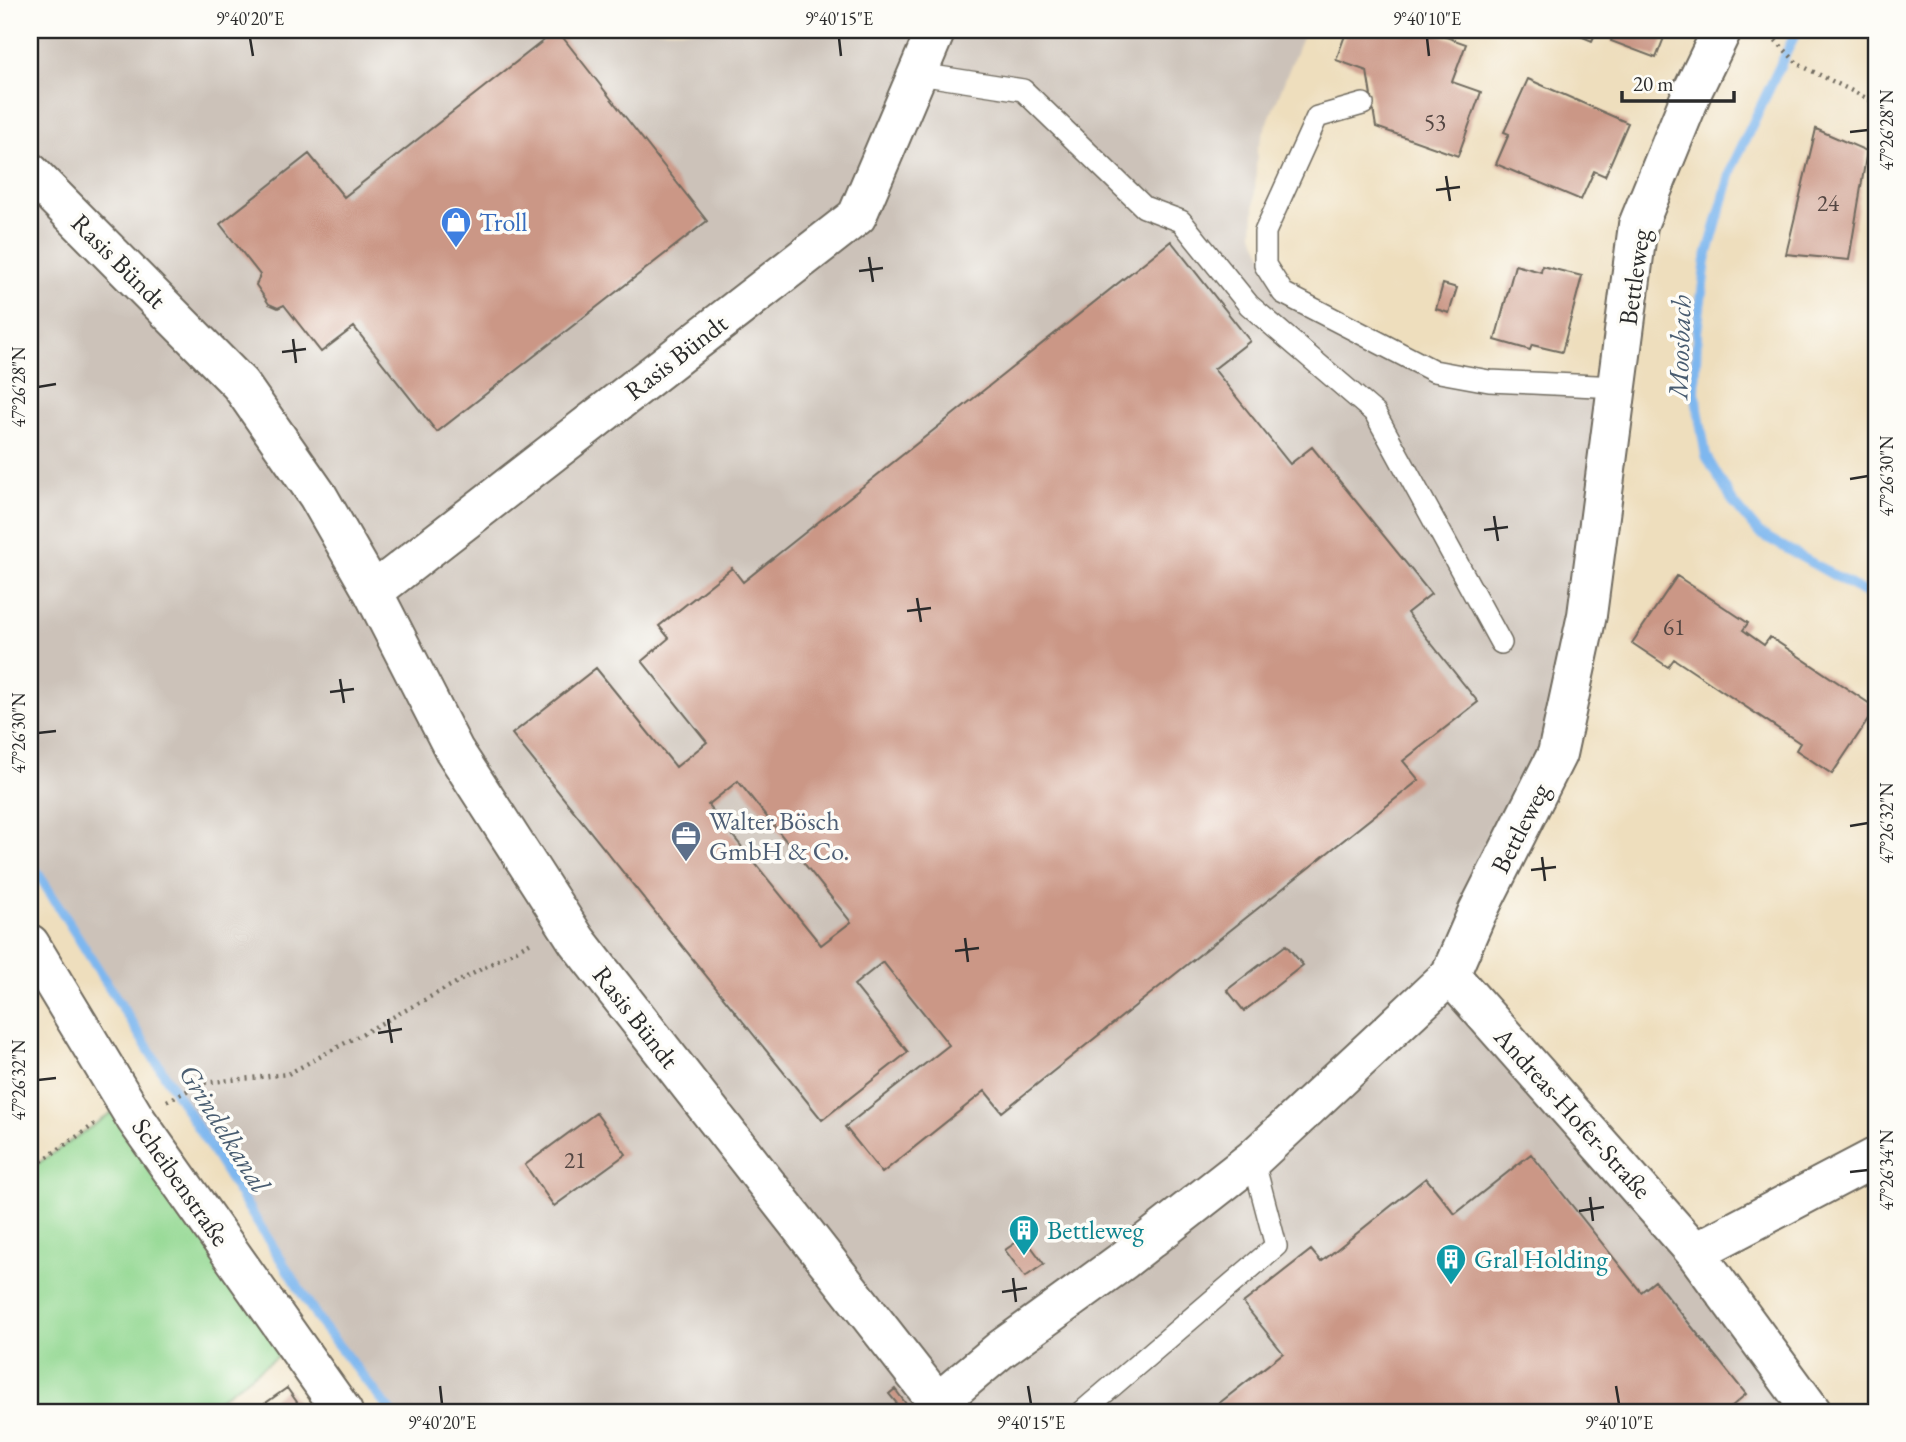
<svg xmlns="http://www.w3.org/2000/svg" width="1906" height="1442" viewBox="0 0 1906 1442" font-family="'EB Garamond',serif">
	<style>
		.industrial { fill: #ccc2b9 }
		.green { fill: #93d892; stroke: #5f825e; stroke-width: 2 }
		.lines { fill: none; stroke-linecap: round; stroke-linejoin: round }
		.stream { stroke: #7eb7ef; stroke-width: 10 }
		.building { fill: #cb9786; fill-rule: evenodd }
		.lane-casing { stroke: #6f6a5e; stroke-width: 24 }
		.street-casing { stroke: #6f6a5e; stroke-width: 42 }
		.path { stroke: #6f6a5e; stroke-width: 4.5; stroke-dasharray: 2 5; stroke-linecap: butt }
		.lane { stroke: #fff; stroke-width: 21 }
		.street { stroke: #fff; stroke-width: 38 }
		.ticks { fill: none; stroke: #2b2b2b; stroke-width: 2.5 }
		.labels { text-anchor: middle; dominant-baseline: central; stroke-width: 7; stroke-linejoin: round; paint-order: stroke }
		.number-label { font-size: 23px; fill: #534642 }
		.shop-label { font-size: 26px; fill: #366cbe; stroke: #fdfcf7; text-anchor: start }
		.street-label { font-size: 26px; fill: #2b2b2b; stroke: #fdfcf7 }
		.service-label { font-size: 26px; fill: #4e5e75; stroke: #fdfcf7; text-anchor: start }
		.culture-label { font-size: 26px; fill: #0d838f; stroke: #fdfcf7; text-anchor: start }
		.water-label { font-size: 28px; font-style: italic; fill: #485c70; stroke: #fdfcf7 }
		.neatline { fill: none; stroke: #2b2b2b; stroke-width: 2.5 }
		.ticks-label { font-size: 18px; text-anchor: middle; fill: #2b2b2b }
	</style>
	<rect width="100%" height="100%" fill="#fdfcf7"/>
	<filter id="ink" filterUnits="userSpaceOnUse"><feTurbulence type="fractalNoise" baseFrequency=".0143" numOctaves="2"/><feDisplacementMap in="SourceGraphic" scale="14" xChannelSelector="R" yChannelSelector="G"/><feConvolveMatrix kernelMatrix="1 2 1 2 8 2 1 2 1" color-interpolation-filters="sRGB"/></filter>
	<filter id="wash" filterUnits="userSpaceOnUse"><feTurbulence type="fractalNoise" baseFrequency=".00686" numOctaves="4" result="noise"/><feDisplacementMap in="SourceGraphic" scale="28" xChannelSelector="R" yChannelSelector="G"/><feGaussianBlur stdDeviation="1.57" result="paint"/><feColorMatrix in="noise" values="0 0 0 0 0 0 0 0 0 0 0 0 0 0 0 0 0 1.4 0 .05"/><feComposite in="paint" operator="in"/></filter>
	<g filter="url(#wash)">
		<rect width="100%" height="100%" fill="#eedebd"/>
		<!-- industrial -->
		<path class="industrial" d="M30,30H1305L1257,149L1253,234L1282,293L1434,371L1618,387L1557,754L1450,975L1812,1412H391L322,1325L30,861Z"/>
		<!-- green -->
		<path class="green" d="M126,1103L287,1349L202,1412H30V1169Z"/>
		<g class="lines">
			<!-- stream -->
			<path class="stream" d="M1797,30L1733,165L1706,260L1697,331L1695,392L1706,456L1733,502L1759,533L1876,599
				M30,861L322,1325L391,1412"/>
		</g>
		<g id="blocks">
			<!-- building -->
			<path class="building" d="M557,30L707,221L437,432L354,327L321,352L284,305L278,308L269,304L256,285L260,275L220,224L309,154L344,197Z
				M1347,30H1426L1466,44L1452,82L1481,92L1458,156L1376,127L1367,71L1336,60Z
				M1566,30H1597L1592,41Z
				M1615,30H1667L1656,58L1611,41Z
				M1528,79L1628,123L1605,176L1594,171L1581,200L1496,164L1509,134L1504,132Z
				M1816,129L1867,151L1849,260L1786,254Z
				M1171,241L1250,341L1214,369L1290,464L1312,447L1431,594L1407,613L1478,702L1403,761L1419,780L1002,1112L985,1091L882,1173L845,1127L949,1045L883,962L854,985L908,1052L822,1120L512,734L596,668L676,767L707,742L642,661L669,638L659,626L732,568L743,582ZM738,781L851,922L821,945L708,805Z
				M1515,265L1541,272L1542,266L1582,276L1562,352L1532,345L1530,350L1495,340Z
				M1443,284L1457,288L1449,313L1436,309Z
				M1677,576L1748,623L1743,630L1764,645L1770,637L1876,708L1832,774L1796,750L1800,743L1674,659L1668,667L1632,643Z
				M1286,945L1303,965L1244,1011L1227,990Z
				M596,1113L626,1154L554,1206L525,1165Z
				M1531,1154L1641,1292L1655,1281L1746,1394L1732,1406L1737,1412H1208L1283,1353L1243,1303L1311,1250L1321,1262L1426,1178L1455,1214Z
				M1024,1237L1044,1264L1025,1277L1005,1250Z
				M287,1388L304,1412H253Z
				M895,1389L909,1408L904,1412L889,1394Z"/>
		</g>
	</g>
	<g filter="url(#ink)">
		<use href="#blocks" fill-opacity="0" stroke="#6f6a5e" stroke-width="2"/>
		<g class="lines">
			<!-- lane casing -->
			<g class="lane-casing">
				<path id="lane" d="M919,74L1023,90L1144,207L1181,221L1249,305L1375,413L1501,643
					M1363,104L1317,117L1265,232V265L1283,293L1434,371L1489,381L1618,387
					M1082,1412L1276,1246L1253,1159"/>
			</g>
			<!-- street casing -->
			<g class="street-casing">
				<path id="street" d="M30,172L240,384L318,496L373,592L454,750L577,941L945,1412
					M373,592L857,216L936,30
					M30,944L135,1118L343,1412
					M1450,975L1695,1252L1812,1412
					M1695,1252L1876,1157
					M937,1403L1000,1350L1124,1260L1253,1159L1450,975L1477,913L1557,754L1587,615L1638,225L1693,90L1722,30"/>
			</g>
			<!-- path -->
			<path class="path" d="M1766,30L1798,64L1876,103
				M167,1101L203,1083L288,1074L533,941
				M30,1169L95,1124"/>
			<!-- lane -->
			<use href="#lane" class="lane"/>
			<!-- street -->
			<use href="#street" class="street"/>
		</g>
	</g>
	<!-- ticks -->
	<path class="ticks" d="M250,38L253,56M839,38L841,56M1427,38L1429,56M1850,132L1868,130M1446,176L1450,201M1436,190L1460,187M869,257L873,282M859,271L883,268M293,339L296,363M282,352L306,349M38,387L56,384M1850,479L1868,476M1494,516L1498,541M1484,530L1508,527M917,598L921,622M907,611L931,608M340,679L344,703M330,692L354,689M38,733L56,731M1850,826L1868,823M1542,857L1545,881M1531,870L1556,867M965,938L968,962M955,951L979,948M388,1019L392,1043M378,1033L402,1029M38,1080L56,1078M1850,1172L1868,1170M1590,1197L1593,1221M1579,1211L1604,1207M1013,1278L1016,1302M1002,1292L1027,1288M440,1386L442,1404M1028,1386L1031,1404M1616,1386L1619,1404"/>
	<!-- icons -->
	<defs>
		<g id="shop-pin" transform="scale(1.575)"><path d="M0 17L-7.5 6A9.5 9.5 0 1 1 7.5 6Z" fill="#3f7fe0" stroke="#fdfcf7"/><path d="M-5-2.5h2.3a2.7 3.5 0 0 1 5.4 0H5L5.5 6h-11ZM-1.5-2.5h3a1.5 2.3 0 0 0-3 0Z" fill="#fff"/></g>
		<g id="office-pin" transform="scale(1.575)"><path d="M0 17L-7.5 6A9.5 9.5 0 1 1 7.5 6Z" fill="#5c6f8a" stroke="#fdfcf7"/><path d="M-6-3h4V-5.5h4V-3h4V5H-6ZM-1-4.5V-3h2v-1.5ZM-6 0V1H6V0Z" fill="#fff"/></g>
		<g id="building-pin" transform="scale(1.575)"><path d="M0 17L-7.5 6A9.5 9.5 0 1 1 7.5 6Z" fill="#0f9aa8" stroke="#fdfcf7"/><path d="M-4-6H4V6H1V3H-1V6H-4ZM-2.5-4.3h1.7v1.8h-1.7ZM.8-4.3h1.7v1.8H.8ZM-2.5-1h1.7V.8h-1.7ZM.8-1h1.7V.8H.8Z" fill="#fff"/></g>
	</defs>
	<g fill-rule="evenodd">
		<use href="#shop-pin" x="456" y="222"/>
		<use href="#office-pin" x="686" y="836"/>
		<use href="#building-pin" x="1024" y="1230"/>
		<use href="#building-pin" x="1451" y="1259"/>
	</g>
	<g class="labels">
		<!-- number labels -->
		<g class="number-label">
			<text x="1435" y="122">53</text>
			<text x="1828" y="203">24</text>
			<text x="1674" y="627">61</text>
			<text x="575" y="1160">21</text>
		</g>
		<!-- shop labels -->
		<g class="shop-label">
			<text x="479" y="222">Troll</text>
		</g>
		<!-- street labels -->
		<g class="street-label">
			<text transform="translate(119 261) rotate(45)">Rasis Bündt</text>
			<text transform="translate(1634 277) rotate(-82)">Bettleweg</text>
			<text transform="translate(676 357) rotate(-38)">Rasis Bündt</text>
			<text transform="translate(1520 828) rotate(-63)">Bettleweg</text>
			<text transform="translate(636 1017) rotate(52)">Rasis Bündt</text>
			<text transform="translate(1573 1113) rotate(48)">Andreas-Hofer-Straße</text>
			<text transform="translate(181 1182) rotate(55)">Scheibenstraße</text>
		</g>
		<!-- service labels -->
		<g class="service-label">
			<text x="709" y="821">Walter Bösch<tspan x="709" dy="30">GmbH &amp; Co.</tspan></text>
		</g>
		<!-- culture labels -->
		<g class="culture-label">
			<text x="1047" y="1230">Bettleweg</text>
			<text x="1474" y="1259">Gral Holding</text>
		</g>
		<!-- water labels -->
		<g class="water-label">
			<text transform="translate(1679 347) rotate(-88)">Moosbach</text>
			<text transform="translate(225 1128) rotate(58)">Grindelkanal</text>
		</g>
	</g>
	<!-- margin -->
	<rect width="1906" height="1442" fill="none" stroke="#fdfcf7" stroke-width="77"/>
	<!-- scale -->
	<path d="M1622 91v10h112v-10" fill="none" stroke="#2b2b2b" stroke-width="3.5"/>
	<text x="1633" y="91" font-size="21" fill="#2b2b2b" stroke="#fdfcf7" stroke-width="5" paint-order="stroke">20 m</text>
	<rect x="38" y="38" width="1830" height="1366" class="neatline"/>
	<g class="ticks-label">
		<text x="250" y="25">9°40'20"E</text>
		<text x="839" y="25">9°40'15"E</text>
		<text x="1427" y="25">9°40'10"E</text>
		<text transform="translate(1887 130) rotate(-90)" y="6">47°26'28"N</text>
		<text transform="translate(19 387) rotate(-90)" y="6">47°26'28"N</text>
		<text transform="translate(1887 476) rotate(-90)" y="6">47°26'30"N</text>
		<text transform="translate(19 733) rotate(-90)" y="6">47°26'30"N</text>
		<text transform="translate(1887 823) rotate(-90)" y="6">47°26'32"N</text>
		<text transform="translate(19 1080) rotate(-90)" y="6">47°26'32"N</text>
		<text transform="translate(1887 1170) rotate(-90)" y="6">47°26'34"N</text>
		<text x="442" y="1429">9°40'20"E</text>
		<text x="1031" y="1429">9°40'15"E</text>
		<text x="1619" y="1429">9°40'10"E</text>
	</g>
</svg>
